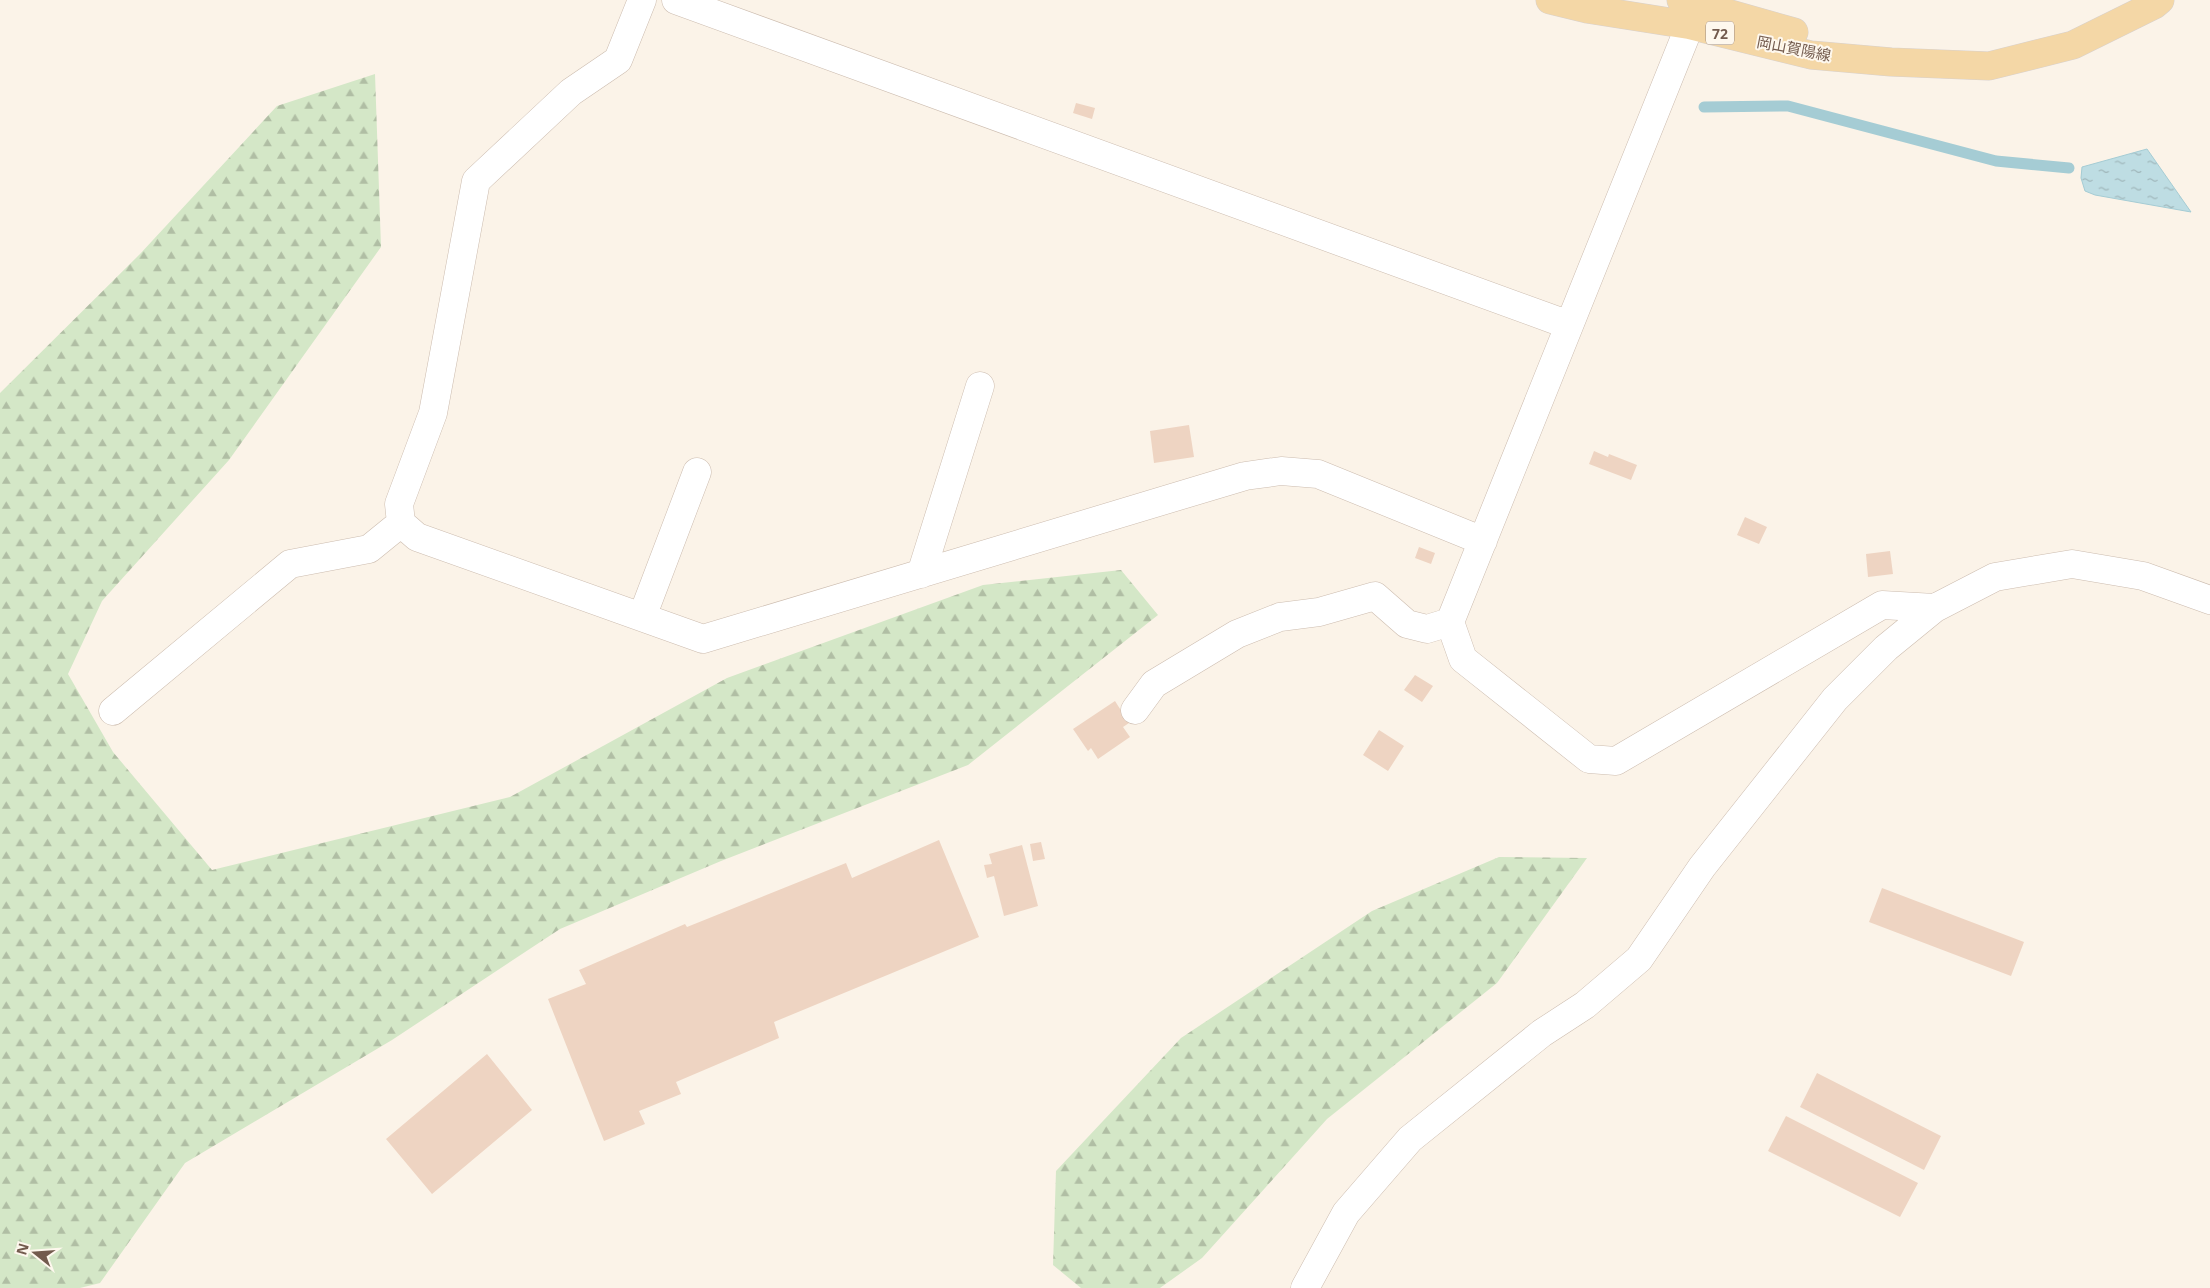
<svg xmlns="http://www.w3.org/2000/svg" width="2210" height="1288" viewBox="0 0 2210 1288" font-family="'Open Sans','Noto Sans JP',sans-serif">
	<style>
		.forest { fill: url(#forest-firs) }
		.water { fill: url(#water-ripples); stroke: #a5ccd4 }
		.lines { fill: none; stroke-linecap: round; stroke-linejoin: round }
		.stream { stroke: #a5ccd4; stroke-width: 11 }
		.building { fill: #eed4c2 }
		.street-casing { stroke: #ccbcaf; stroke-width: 29 }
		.primary-casing { stroke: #d8d1cd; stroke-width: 29 }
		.street { stroke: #fff; stroke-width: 28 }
		.primary { stroke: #f4d7a6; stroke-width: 28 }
		.labels { text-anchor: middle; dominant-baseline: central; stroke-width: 4; stroke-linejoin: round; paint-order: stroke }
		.shield { fill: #fef8ee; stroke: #9d8a7e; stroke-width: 1 }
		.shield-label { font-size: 14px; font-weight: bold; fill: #735b4e }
		.street-label { font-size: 15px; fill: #735b4e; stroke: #fef8ee }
	</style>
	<defs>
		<pattern id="forest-firs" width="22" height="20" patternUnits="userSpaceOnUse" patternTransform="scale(1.25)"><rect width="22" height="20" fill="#d4e7c7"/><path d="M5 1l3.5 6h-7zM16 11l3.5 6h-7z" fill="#b0bea4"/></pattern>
		<pattern id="water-ripples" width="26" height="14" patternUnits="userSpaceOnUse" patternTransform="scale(1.25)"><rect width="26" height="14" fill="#bedde3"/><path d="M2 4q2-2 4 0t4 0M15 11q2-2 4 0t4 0" fill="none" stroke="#9fb6ba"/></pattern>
	</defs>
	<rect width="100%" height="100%" fill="#fbf3e8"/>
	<!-- forest -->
	<path class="forest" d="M375,74L381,247L229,460L102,601L68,674L113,752L212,870L510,797L727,678L983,585L1121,570L1158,615L968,765L721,861L560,929L392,1040L185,1163L100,1283L80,1288H0V393L140,254L277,106Z
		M1499,857L1587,858L1497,983L1327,1119L1202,1258L1160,1288H1081L1053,1265L1056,1171L1181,1038L1372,911Z"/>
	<!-- water -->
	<path class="water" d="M2147,149L2191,212L2095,195L2085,191L2081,178L2082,167Z"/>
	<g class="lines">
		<!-- stream -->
		<path class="stream" d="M1704,107L1788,106L1996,161L2069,168"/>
	</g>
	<!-- building -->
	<path class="building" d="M1076,103L1095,108L1092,119L1073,113Z
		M1189,425L1194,457L1154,463L1150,431Z
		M1594,451L1608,457L1609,454L1637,465L1631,480L1589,464Z
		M1745,517L1767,527L1759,544L1737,535Z
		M1419,547L1435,553L1431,564L1415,558Z
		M1890,551L1893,574L1868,577L1866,554Z
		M1415,675L1433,686L1422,702L1404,690Z
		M1115,701L1129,723L1123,727L1130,737L1098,759L1091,748L1088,751L1073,729Z
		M1379,730L1404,746L1388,771L1363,755Z
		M939,840L979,937L774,1022L779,1038L676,1082L681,1094L639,1111L645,1124L604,1141L548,999L586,984L579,970L685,924L687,927L846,863L852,878Z
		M1041,842L1045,859L1033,861L1030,844Z
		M1022,845L1038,906L1004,916L994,876L987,878L984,865L992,864L989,854Z
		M1882,888L2024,942L2011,976L1869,922Z
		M487,1054L532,1110L432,1194L386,1139Z
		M1817,1073L1941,1136L1924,1170L1800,1107Z
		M1786,1116L1918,1183L1900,1217L1768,1151Z"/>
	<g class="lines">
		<!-- street casing -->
		<g class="street-casing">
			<path id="street" d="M642,0L618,60L571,92L476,181L433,413L399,504L401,523L417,537L703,639L1245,476L1281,471L1318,474L1483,541
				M676,0L1569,325
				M1698,5L1450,622L1463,659L1589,759L1616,761L1882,605L1935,608
				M921,574L980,386
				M642,617L697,472
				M1135,710L1154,684L1237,634L1280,617L1319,612L1375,596L1407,624L1427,629L1450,622
				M113,711L290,564L369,549L401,523
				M1305,1288L1346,1213L1410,1139L1542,1033L1585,1005L1639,959L1702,867L1835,699L1886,648L1935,608L1995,577L2072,564L2143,576L2210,600"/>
		</g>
		<!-- primary casing -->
		<g class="primary-casing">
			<path id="primary" d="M1550,0L1587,9L1689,25L1811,55L1891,62L1989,66L2073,45L2154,5L2160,0
				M1681,0L1794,32"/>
		</g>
		<!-- street -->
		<use href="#street" class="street"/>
		<!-- primary -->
		<use href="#primary" class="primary"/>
	</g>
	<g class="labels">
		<!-- shield labels -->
		<rect class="shield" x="1706" y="21.5" width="28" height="23" rx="4"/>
		<g class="shield-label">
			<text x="1720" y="33">72</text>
		</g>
		<!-- street labels -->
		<g class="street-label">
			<text transform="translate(1794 48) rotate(11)">岡山賀陽線</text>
		</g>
	</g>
	<!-- north arrow -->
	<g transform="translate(35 1253) rotate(287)" stroke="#fef8ee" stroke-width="4" paint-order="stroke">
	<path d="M0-4L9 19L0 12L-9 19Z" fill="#735b4e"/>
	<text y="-8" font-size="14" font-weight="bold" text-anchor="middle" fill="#735b4e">N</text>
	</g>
</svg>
